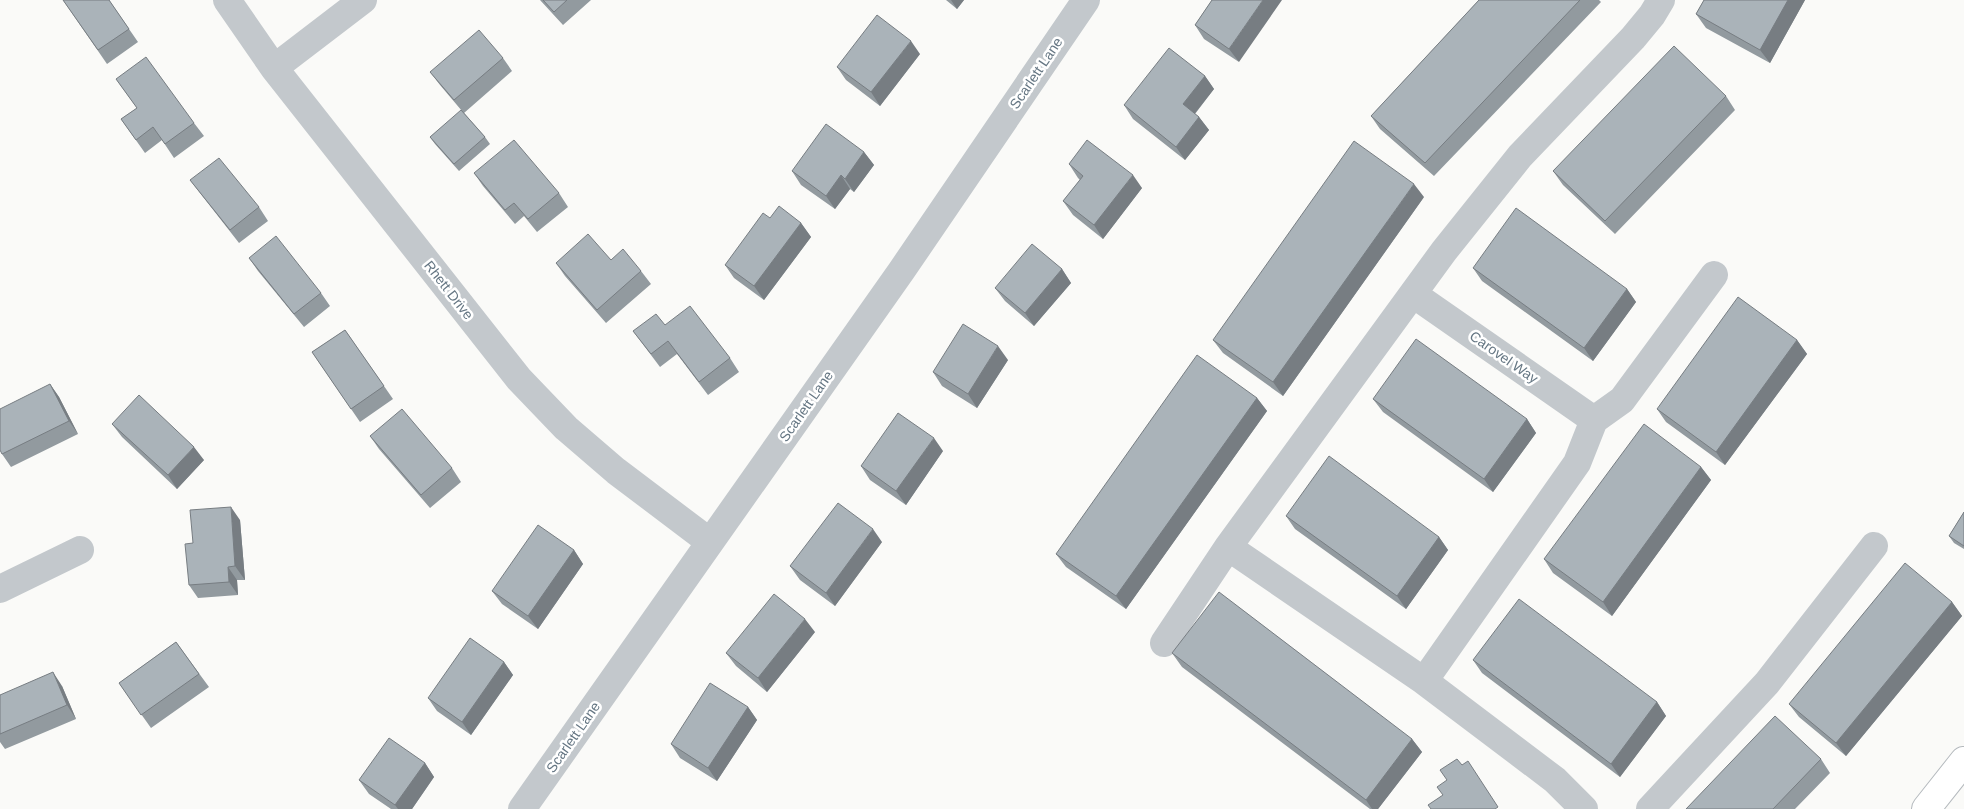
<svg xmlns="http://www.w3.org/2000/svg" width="1964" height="809" viewBox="0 0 1964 809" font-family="Arial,sans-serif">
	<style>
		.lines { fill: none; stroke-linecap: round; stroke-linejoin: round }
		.major-casing { stroke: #b5babe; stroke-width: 30 }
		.minor { stroke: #c3c8cc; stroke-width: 28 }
		.major { stroke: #fff; stroke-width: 28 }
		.wall { fill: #929a9f }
		.shaded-wall { fill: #777d82 }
		.building { fill: #aab3b9; stroke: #777d82 }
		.labels { text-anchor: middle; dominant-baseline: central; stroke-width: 5; stroke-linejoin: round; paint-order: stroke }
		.street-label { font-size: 14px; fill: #657683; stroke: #fff }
	</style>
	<rect width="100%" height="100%" fill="#fafaf8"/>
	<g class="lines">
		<!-- major casing -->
		<g class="major-casing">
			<path id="major" d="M1926,809L1964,761"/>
		</g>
		<!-- minor -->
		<path class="minor" d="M227,0L274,68L519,379L566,428L616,471L710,542
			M274,68L363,0
			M1413,294L1594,420
			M1228,547L1424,681L1555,780L1584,809
			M0,589L80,550
			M1164,643L1228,547L1444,251L1520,156L1633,38L1652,15L1661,0
			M1424,681L1577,463L1594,420L1622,400L1714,275
			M522,809L902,270L1086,0
			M1650,809L1767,683L1874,546"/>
		<!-- major -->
		<use href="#major" class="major"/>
	</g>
	<!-- wall -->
	<path class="wall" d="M63,0H109L138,42L107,64Z
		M540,0H591L563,25Z
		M946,0H964L957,9Z
		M1212,0L1239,62L1204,39L1195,25Z
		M1479,0H1599L1601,2L1434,176L1380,129L1371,116Z
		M1704,0H1805L1770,63L1706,28L1696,14Z
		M920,54L880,106L846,80L837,67Z
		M503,58L512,71L464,113L485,137L490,144L459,171L435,144L430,137L462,111L440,85L430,72Z
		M1205,76L1214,89L1195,114L1199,117L1209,130L1185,160L1133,119L1124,105Z
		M116,79L194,123L204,136L174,158L162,140L145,153L121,119L137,108Z
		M1726,96L1735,110L1615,234L1563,185L1553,171Z
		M864,152L874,165L854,192L850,189L835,209L801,185L792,171Z
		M1069,164L1142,188L1103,239L1073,215L1063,201L1080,180L1078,178Z
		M474,173L559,193L568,207L537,232L524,216L515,224L483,186Z
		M190,180L259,207L268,221L239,243L200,193Z
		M1424,197L1283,396L1223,353L1213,340Z
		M770,218L801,223L811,237L764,300L734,278L725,265Z
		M249,258L321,293L330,306L304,327L258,271Z
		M611,260L641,271L651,284L606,323L565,276L556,263Z
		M1473,268L1627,289L1636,302L1593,361L1482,281Z
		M1062,269L1071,283L1034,326L1005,301L995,288Z
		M665,325L730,358L739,372L708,395L677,354L660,367L633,331Z
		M345,330L393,399L360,422L312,352Z
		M1797,340L1807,354L1725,465L1666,422L1657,409Z
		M1008,360L977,408L942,386L933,372Z
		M50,384L59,397L78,434L11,467L2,454Z
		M1257,398L1267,411L1126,609L1066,567L1056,554Z
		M1373,399L1527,419L1536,433L1493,492L1383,412Z
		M112,424L204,460L177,489L122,437Z
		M370,436L452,468L461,482L430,508L379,449Z
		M943,451L906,505L870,480L861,466Z
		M1701,467L1711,480L1612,616L1553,573L1544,559Z
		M1964,512V549L1954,543L1949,536Z
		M1286,516L1439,537L1448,550L1406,609L1295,529Z
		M240,520L245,580H237L238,595L198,598L189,585L193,543Z
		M882,542L835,606L800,580L790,566Z
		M574,550L583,564L538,629L502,604L492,591Z
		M1952,602L1962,616L1846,756L1799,717L1789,704Z
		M815,632L767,692L736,666L726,653Z
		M176,642L209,687L151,728L119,683Z
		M1172,653L1412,739L1422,752L1378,809H1370L1182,667Z
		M1473,660L1657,702L1666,716L1620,777L1482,673Z
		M504,662L513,675L471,735L437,711L428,698Z
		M62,686L76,719L5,749L0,742V695Z
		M748,707L757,720L717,781L680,758L671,744Z
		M1821,759L1830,773L1795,809H1686Z
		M425,763L434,777L412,809H391L369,794L359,780Z"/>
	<!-- shaded-wall -->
	<path class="shaded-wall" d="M951,0H964L957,9Z
		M1263,0H1282L1239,62L1229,49Z
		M1788,0H1805L1770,63L1760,50Z
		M911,41L920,54L880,106L871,92Z
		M1205,76L1214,89L1192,117L1183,104Z
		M1199,117L1209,130L1185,160L1176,147Z
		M864,152L874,165L854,192L845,179Z
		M841,175L850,189L835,209L826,196Z
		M1133,175L1142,188L1103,239L1094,225Z
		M1414,184L1424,197L1283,396L1273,382Z
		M801,223L811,237L764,300L754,286Z
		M1062,269L1071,283L1034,326L1025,313Z
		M1627,289L1636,302L1593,361L1584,348Z
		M1797,340L1807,354L1725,465L1716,452Z
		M998,346L1008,360L977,408L968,394Z
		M50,384L59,397L78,434L69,421Z
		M1257,398L1267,411L1126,609L1116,596Z
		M1527,419L1536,433L1493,492L1484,479Z
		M934,438L943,451L906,505L896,491Z
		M194,447L204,460L177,489L168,475Z
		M1701,467L1711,480L1612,616L1603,602Z
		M231,507L240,520L245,580L235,566Z
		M873,529L882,542L835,606L826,593Z
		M1439,537L1448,550L1406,609L1397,596Z
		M574,550L583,564L538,629L528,616Z
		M228,567L237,580L238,595L229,582Z
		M1952,602L1962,616L1846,756L1836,743Z
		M805,619L815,632L767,692L758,678Z
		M504,662L513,675L471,735L462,722Z
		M53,672L62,686L76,719L67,705Z
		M1657,702L1666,716L1620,777L1611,764Z
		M748,707L757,720L717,781L708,768Z
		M1412,739L1422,752L1378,809H1372L1366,800Z
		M425,763L434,777L412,809H398L395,805Z"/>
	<!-- building -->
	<path class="building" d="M63,0H109L129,29L98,50Z
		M543,0H567L554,12Z
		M1212,0H1263L1229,49L1195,25Z
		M1479,0H1580L1425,163L1371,116Z
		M1704,0H1788L1760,50L1696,14Z
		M877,15L911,41L871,92L837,67Z
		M479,30L503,58L454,100L430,72Z
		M1674,46L1726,96L1605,221L1553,171Z
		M1169,48L1205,76L1183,104L1199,117L1176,147L1124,105Z
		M146,57L194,123L165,144L153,127L136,140L121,119L137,108L116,79Z
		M461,110L485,137L454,164L430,137Z
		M826,124L864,152L845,179L841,175L826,196L792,171Z
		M514,140L559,193L528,219L514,203L505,210L474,173Z
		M1087,140L1133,175L1094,225L1063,201L1083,176L1069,164Z
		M1354,141L1414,184L1273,382L1213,340Z
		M219,158L259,207L230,230L190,180Z
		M779,206L801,223L754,286L725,265L763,213L770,218Z
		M1516,208L1627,289L1584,348L1473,268Z
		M588,234L611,260L623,249L641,271L597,310L556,263Z
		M276,236L321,293L294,314L249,258Z
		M1032,244L1062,269L1025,313L995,288Z
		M1738,297L1797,340L1716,452L1657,409Z
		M690,306L730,358L699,382L668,341L651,354L633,331L656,314L665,325Z
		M963,324L998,346L968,394L933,372Z
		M345,330L384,386L351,409L312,352Z
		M1416,339L1527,419L1484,479L1373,399Z
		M1197,355L1257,398L1116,596L1056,554Z
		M50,384L69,421L2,454L0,450V409Z
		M139,395L194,447L168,475L112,424Z
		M402,409L452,468L421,495L370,436Z
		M898,413L934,438L896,491L861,466Z
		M1644,424L1701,467L1603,602L1544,559Z
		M1329,456L1439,537L1397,596L1286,516Z
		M838,503L873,529L826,593L790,566Z
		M231,507L235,566L228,567L229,582L189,585L185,544L193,543L190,510Z
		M1964,512V546L1949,536Z
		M538,525L574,550L528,616L492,591Z
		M1905,563L1952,602L1836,743L1789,704Z
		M1219,592L1412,739L1366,800L1172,653Z
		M774,594L805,619L758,678L726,653Z
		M1519,599L1657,702L1611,764L1473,660Z
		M470,638L504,662L462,722L428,698Z
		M176,642L199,674L141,715L119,683Z
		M53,672L67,705L0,734V695Z
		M710,683L748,707L708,768L671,744Z
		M1775,716L1821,759L1773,809H1686Z
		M389,738L425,763L395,805L359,780Z
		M1457,759L1462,765L1468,761L1498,807L1495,809H1431L1428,805L1443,795L1437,787L1447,780L1440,770Z"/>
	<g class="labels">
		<!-- street labels -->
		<g class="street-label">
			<text transform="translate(1036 73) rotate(-56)">Scarlett Lane</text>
			<text transform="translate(449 290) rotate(52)">Rhett Drive</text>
			<text transform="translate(1504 357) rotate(35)">Carovel Way</text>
			<text transform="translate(806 406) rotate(-55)">Scarlett Lane</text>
			<text transform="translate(573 737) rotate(-55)">Scarlett Lane</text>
		</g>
	</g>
</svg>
